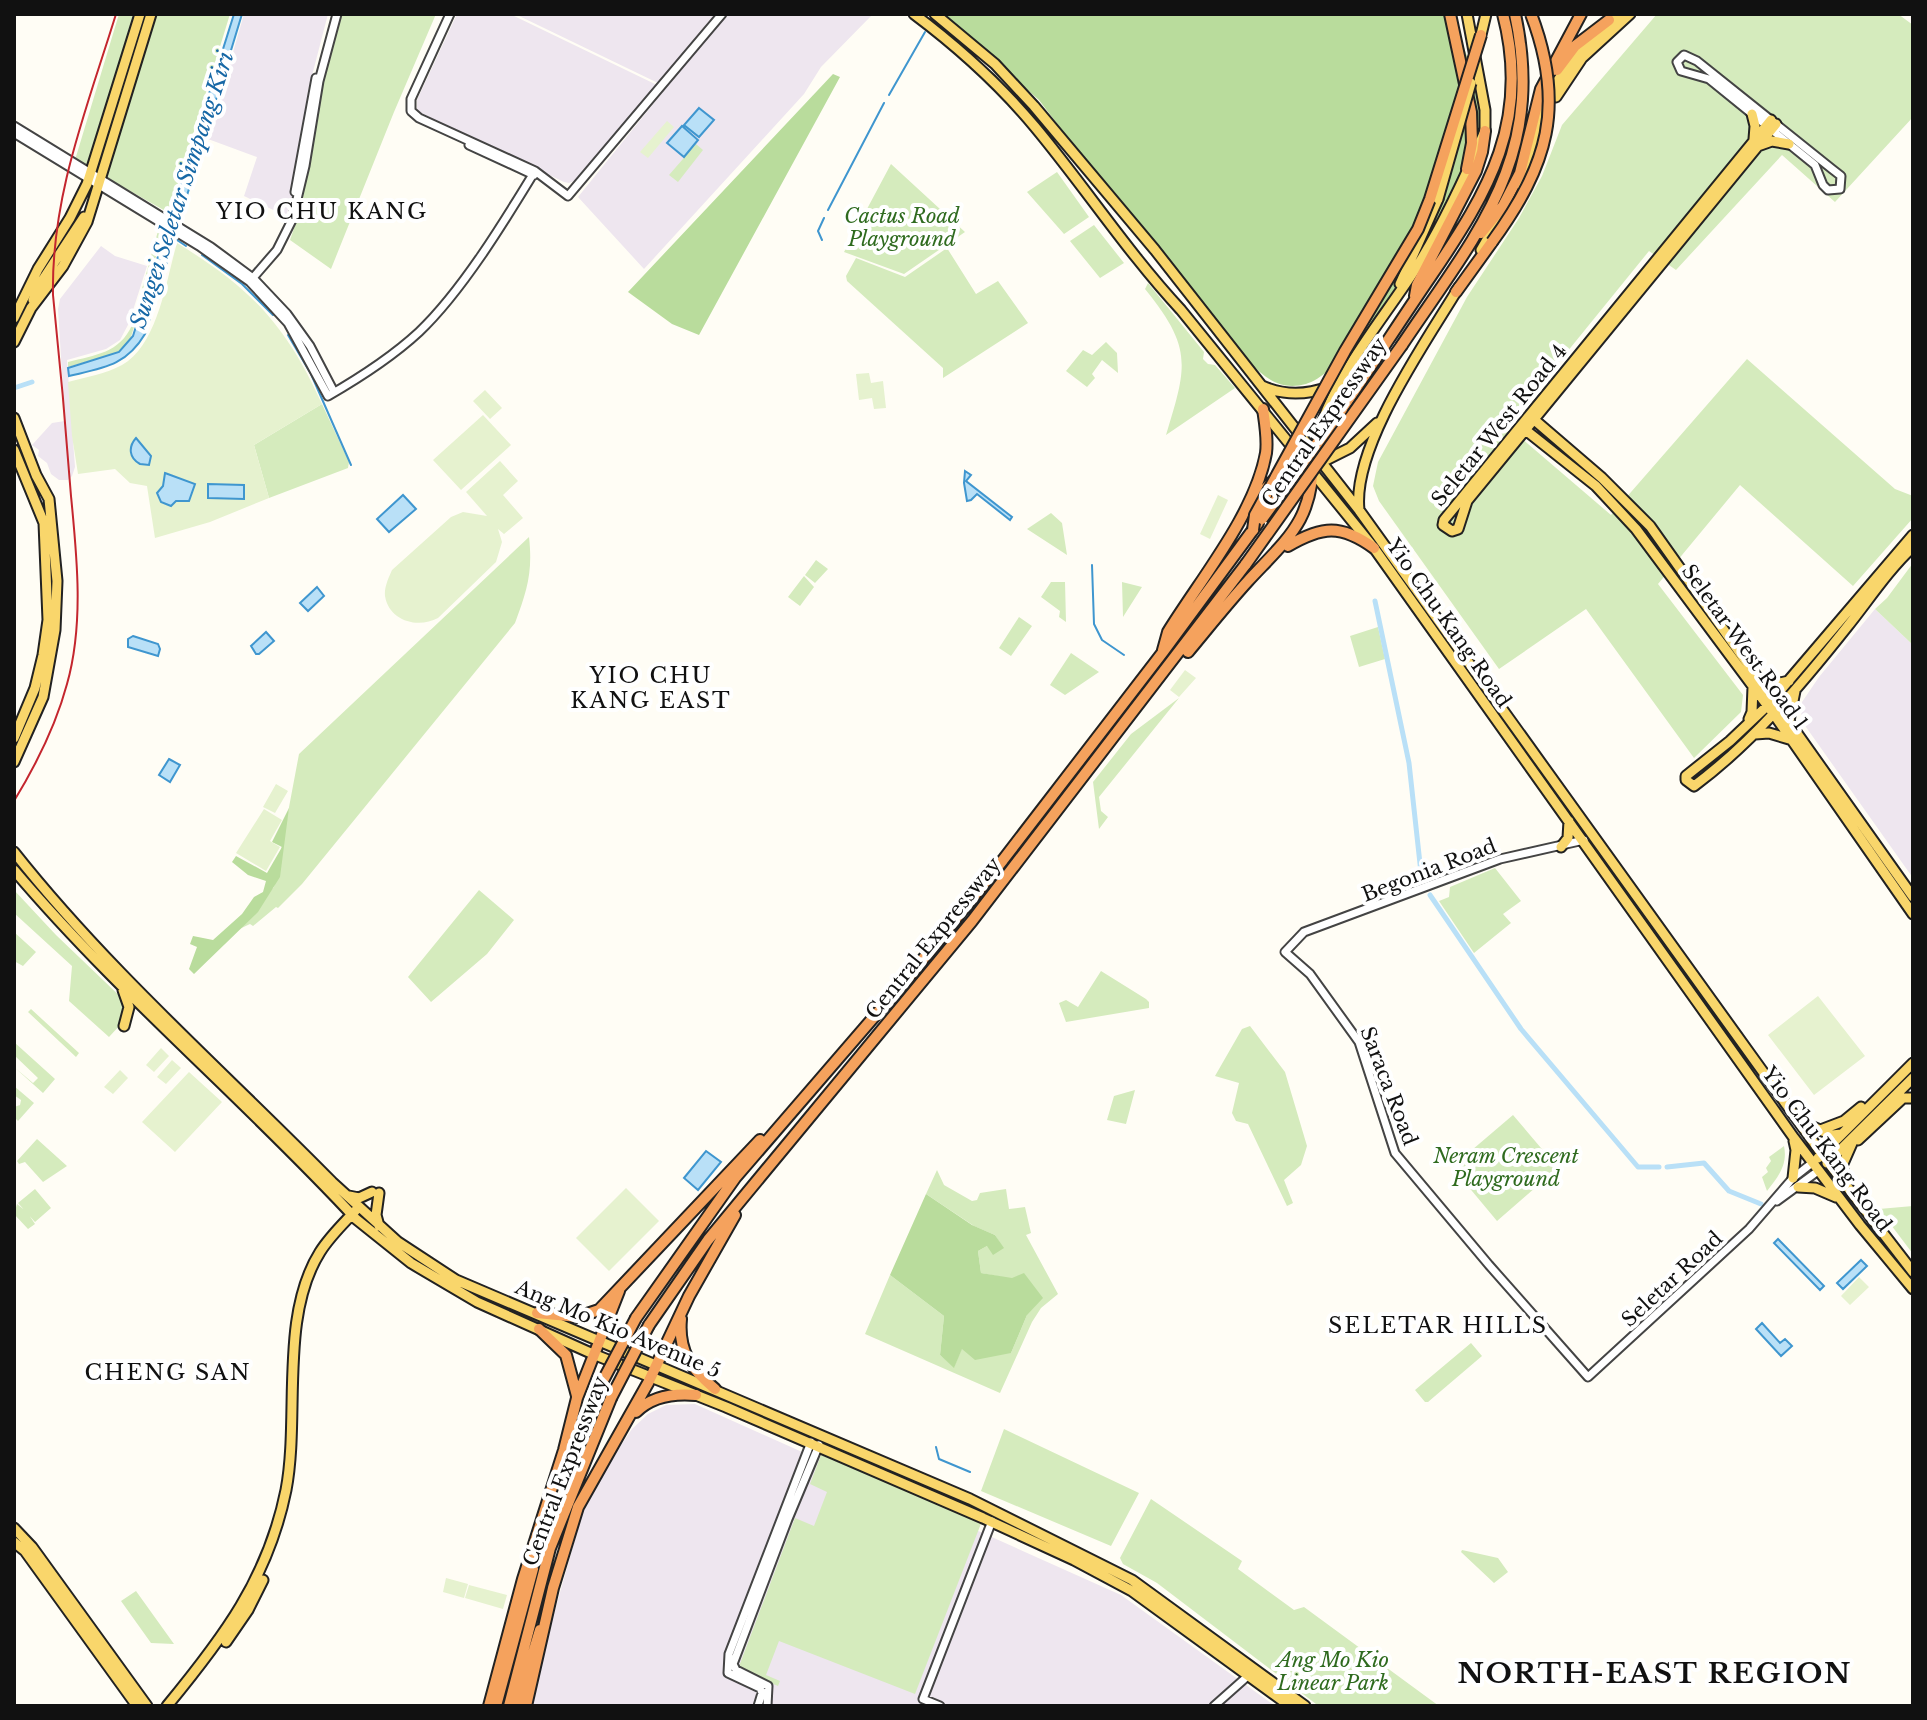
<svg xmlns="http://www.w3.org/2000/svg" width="1927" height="1720" viewBox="0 0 1927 1720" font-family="'Libre Baskerville',serif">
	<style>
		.industrial { fill: #eee6ef }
		.green { fill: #d5ebbd }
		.forest { fill: #b9dc9c }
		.pitch { fill: #e6f2cf }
		.water { fill: #b9e0f7; stroke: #3f96cf; stroke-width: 2 }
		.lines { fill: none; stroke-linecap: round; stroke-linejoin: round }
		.stream { stroke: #3f96cf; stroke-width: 2 }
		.canal { stroke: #b9e0f7; stroke-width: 5 }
		.minor-casing { stroke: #444; stroke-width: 11 }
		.major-casing { stroke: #222; stroke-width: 13 }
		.highway-casing { stroke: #222; stroke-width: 14 }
		.minor { stroke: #fff; stroke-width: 7 }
		.major { stroke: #f9d66b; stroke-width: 9 }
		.highway { stroke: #f5a25d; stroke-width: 10 }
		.rail { stroke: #c4262e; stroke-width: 2 }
		.major-bridge-casing { stroke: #222; stroke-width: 13; stroke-linecap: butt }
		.highway-bridge-casing { stroke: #222; stroke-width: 14; stroke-linecap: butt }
		.major-bridge { stroke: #f9d66b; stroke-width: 9 }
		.highway-bridge { stroke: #f5a25d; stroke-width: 10 }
		.labels { text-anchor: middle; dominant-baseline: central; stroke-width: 8; stroke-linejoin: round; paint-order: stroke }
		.park-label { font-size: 20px; font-style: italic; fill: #2f6b1f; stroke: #fff }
		.street-label { font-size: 20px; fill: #111; stroke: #fff }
		.water-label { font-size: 22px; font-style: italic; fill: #1768a6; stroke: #fff }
		.neighbourhood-label { font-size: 22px; letter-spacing: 2px; fill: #111; stroke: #fff }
		.district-label { font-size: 28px; font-weight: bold; letter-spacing: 2px; fill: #111; stroke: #fff }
	</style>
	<rect width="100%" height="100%" fill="#fffdf5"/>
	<!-- industrial -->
	<path class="industrial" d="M244,14H328L308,91L294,190L286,216L244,196L257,157L208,139Z
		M457,14H510L657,85L574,181L569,183L564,182L417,111V100Z
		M515,14H715L658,83Z
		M726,14H873L821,67L804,94L644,269L578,197Z
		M101,246L115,256L147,266L129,323L120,340L106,349L67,360L75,467L72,476L68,480H59L51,474L47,463L38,456L39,450L32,445L52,423L65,421L58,309L60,299Z
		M1875,609L1913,645V878L1801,720L1802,702L1819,677Z
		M695,1404L1121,1595L1275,1706H528L583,1511L593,1486L632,1429L648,1414L666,1405Z"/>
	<!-- green -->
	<path class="green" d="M119,14H230L169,213L75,160Z
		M341,14H436L394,112L331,269L290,240L301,208L323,84Z
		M1657,14H1898L1913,25V117L1835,202L1782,155L1676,270L1649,251L1507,426L1611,515L1747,359L1895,489L1913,496V518L1853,586L1740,485L1658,584L1743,695L1741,712L1694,758L1586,609L1499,669L1379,501L1373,486L1378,462L1467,297L1519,218L1542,176L1562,125Z
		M696,144L703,150L678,182L669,175Z
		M891,164L965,232L904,274L844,252Z
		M1057,172L1089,217L1064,234L1027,192Z
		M1094,225L1124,263L1100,278L1070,241Z
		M158,231L163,234L130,340L119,352L68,367V362C95,355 120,353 132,325Z
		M947,248L976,294L998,281L1028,323L943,378V368L847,281L846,276L856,258L905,277Z
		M1148,283L1204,352L1203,359L1208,364L1215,365L1235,388L1166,435C1187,366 1193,348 1145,289Z
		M1106,342L1117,353L1118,373L1102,360L1092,374L1095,378L1087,387L1066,371L1083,350L1092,355Z
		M322,404L349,462L348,468L269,498L254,445Z
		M1051,513L1062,523L1067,555L1027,529Z
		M529,537C533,572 527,591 515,623L302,884L278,908L276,907L253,926L250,924L233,932L274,887L299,754Z
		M816,560L828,569L815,583L805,575Z
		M1913,563V645L1875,609L1887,598Z
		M804,576L814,587L800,606L788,597Z
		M1051,582H1065L1066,622L1059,617L1060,611L1041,597Z
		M1122,582L1142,587L1123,617Z
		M1019,617L1032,626L1011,656L999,648Z
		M1378,627L1385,659L1359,667L1350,636Z
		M1071,653L1099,672L1065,695L1050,685Z
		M1179,698L1099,797L1101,811L1108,817L1099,829L1093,782L1131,734Z
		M1495,868L1521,901L1503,914L1511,923L1474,953L1439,901L1449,897L1450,887Z
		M14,890L56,935L127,1003L121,1024L109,1037L69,1001L72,966L14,913Z
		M479,890L514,920L487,954L431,1002L408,977Z
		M14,932L36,952L23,966L14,961Z
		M1101,971L1146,999L1149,1002V1008L1066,1022L1059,1003L1066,1000L1078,1007Z
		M31,1009L79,1053L76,1057L28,1012Z
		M1250,1026L1285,1072L1307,1146L1301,1165L1284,1180L1293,1203L1287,1206L1248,1124L1236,1121L1232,1113L1239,1083L1215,1076L1242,1029Z
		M14,1042L55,1079L43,1093L14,1067L33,1083L38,1078L14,1055Z
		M14,1086L34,1103L18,1121L14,1117V1107L20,1105L21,1100L14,1095Z
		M1135,1090L1126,1124L1107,1120L1114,1096Z
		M1513,1115L1558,1168L1497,1221L1452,1167Z
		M37,1139L67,1166L43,1182L25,1162L19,1164L17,1161Z
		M1784,1146C1788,1165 1778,1177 1767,1191L1762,1177L1768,1172L1766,1168L1771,1161L1769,1157Z
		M937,1170L944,1185L972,1201L977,1200L980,1193L1006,1189L1009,1209L1025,1207L1031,1233L1026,1235L1058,1294L1041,1308L1032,1322L1000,1393L865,1334L890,1275L944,1316L940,1355L954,1367L962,1348L1011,1353L1027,1315L1012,1279L981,1273L978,1251L987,1246L1003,1248L995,1235L974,1226L926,1194Z
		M35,1189L51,1208L35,1222L18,1203Z
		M17,1204L27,1212L35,1224L28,1229L14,1214Z
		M1913,1206V1254L1879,1209Z
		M1471,1343L1482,1356L1428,1402H1425L1415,1390Z
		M1004,1429L1139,1493L1111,1546L981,1491Z
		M821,1455L982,1521L915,1694L779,1641L766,1675L780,1681L778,1686L738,1669L795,1518L814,1526L827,1492L810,1484Z
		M1151,1499L1242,1561L1238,1569L1294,1610L1304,1607L1439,1706H1321L1316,1704L1157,1583L1123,1564L1120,1558Z
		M1462,1550L1498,1558L1508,1572L1494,1583L1461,1552Z
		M136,1591L174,1644L151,1643L121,1601Z"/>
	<!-- forest -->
	<path class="forest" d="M943,14H1451C1468,57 1490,109 1476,156C1462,203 1353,371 1306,384C1280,391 1265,378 1248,361L1145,231L1100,180L1039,100Z
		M833,74L840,77L699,335L672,324L628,292Z
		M289,808L280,877L258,912L194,974L189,969L197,947L190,944L193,936L213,940L242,914L254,897L263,892L266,881L248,875L232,862L236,856L267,873L282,847L272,842Z
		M926,1194L972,1225L995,1235L1004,1248L993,1255L987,1246L978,1251L981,1273L1012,1278L1024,1273L1043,1298L1027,1315L1011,1353L975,1360L962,1349L954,1368L940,1355L944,1316L890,1275Z"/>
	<!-- pitch -->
	<path class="pitch" d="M667,121L674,127L648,158L640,152Z
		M177,243C251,288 286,325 322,404L254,445L269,498L210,522L155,538L147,486L130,483L115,469L78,474L72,436L68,382C86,377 106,374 122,365C158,345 166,280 177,243Z
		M869,373L871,383L883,381L886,408L874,409L872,398L859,400L856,374Z
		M485,390L502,408L490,419L473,401Z
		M483,415L511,445L461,490L433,460Z
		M500,461L518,481L503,495L523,518L504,534L498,529L502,542L496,562L438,618C418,629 389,621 385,596C384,587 389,577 392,570L451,517L463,512L487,516L466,492Z
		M1218,495L1228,500L1210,539L1200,534Z
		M1185,670L1196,678L1179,697L1170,690Z
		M276,784L288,791L275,813L263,807Z
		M264,809L282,820L270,841L280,847L266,871L236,853Z
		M1818,996L1865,1056L1814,1095L1768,1035Z
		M161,1048L169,1056L154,1072L146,1065Z
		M172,1060L181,1068L166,1084L157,1077Z
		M120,1070L128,1078L113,1094L104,1087Z
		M189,1072L222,1102L175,1152L142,1122Z
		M626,1188L659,1221L609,1271L576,1238Z
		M1859,1277L1869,1287L1850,1305L1841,1296Z
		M446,1578L468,1584L464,1598L443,1592Z
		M469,1585L507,1595L503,1609L465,1598Z"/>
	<!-- water -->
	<path class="water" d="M234,14H242L145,334C126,366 103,368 69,376L68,368L119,352L133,336Z
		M699,108L714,120L699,137L684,125Z
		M682,126L698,140L684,157L667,143Z
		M136,438L151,456L149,465L140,464C129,458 128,447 136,438Z
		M965,471L971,475L966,481L1012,517L1010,520L977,494L971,500L967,501L964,483Z
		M165,473L195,484L189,501H176L171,506L161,502L157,493L163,486Z
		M208,484L244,485V499L208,498Z
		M403,495L416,509L389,532L377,519Z
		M317,587L324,596L308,611L300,603Z
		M266,632L274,641L259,654H256L251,646Z
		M133,636L158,644L160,649L158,656L128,647V639Z
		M169,759L180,765L170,782L159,775Z
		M706,1151L721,1162L698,1190L684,1178Z
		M1778,1239L1824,1286L1820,1290L1774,1243Z
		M1861,1260L1867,1266L1843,1289L1837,1283Z
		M1762,1323L1780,1343L1785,1339L1792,1346L1781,1356L1756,1329Z"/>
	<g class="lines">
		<!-- stream -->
		<path class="stream" d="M889,95L925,32
			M828,210L884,103
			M174,238L186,246
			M822,240L818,231L824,218
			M202,255L242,284L273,315
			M288,335L311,374L351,465
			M1092,565L1094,624L1102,640L1124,655
			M936,1447L939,1459L970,1472"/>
		<!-- canal -->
		<path class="canal" d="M14,388L32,382
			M1375,601L1409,763L1422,882
			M1430,895L1521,1029L1638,1167H1659
			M1667,1167L1704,1163L1729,1191L1761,1204"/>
		<!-- minor casing -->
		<g class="minor-casing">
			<path id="minor" d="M450,14L411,99V111L419,118L535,171L568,196L722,14
				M1684,55L1697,61L1832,169L1841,176L1840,189L1828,190L1823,185L1815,165L1709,79L1681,71L1677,62Z
				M14,126L211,247L253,278L287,314L310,346L334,392
				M14,133L199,246L250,282L288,323L328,396C361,377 392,357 419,332C462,291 504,222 535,171
				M469,145L534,175
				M295,192L316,78
				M251,280L277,250L292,220L305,166L319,81L337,14
				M1584,840L1500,859L1304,932L1285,952L1310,974L1359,1042L1395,1153L1489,1265L1588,1377L1749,1229L1793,1178L1812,1163
				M1777,1201L1818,1171
				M758,1706L762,1693L760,1688L728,1673L729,1654L811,1442
				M767,1706L768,1686L736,1670L733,1664L788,1519L819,1445
				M940,1706L923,1699L992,1521
				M1214,1706L1250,1674"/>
		</g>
		<!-- major casing -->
		<g class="major-casing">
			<path id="major" d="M914,14C958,47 1000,85 1035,127C1085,187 1128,253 1181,310L1374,548L1794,1138L1860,1225L1913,1289
				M935,14L995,64L1034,106L1155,250L1359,510L1822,1154L1913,1272
				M1481,35L1486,14
				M1556,97L1582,58L1630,14
				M1752,114L1755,126L1754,139
				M1771,120L1444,520L1443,525L1452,531L1458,529L1467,501L1776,124
				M1758,146L1772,141L1789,144
				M1519,184L1527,172L1544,111L1556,83L1578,53L1617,14
				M1481,250L1506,207
				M1400,284L1438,199
				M33,300L40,284L84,217
				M14,318L38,269L70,218L87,184L140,14
				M14,342L31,308L63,266L87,222L151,14
				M1262,386C1285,396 1306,395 1329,387
				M1531,417L1602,478L1650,526L1913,897
				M14,418L36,475L49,499L57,581L55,630L43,697L14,762
				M1523,428L1596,486L1636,529L1773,713L1913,914
				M1316,443C1332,377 1380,324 1416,268C1440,230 1467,173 1485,131V110L1467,14
				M14,450L44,523L48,620L43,655L35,688L14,738
				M1320,463L1350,448L1377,423
				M1359,510C1352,446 1426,342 1459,287
				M1913,535L1767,706L1730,741L1686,776V780L1694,786C1753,742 1801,685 1847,627C1868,601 1888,570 1913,547
				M1759,679L1780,683L1789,681
				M1749,719L1752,712L1753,687
				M1789,721L1795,691
				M1755,734L1769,733L1789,739
				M1561,847L1568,838L1569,821
				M14,852C109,972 225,1073 332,1182L398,1242L456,1280L970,1499L1132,1580L1305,1706
				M14,870C120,995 245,1099 356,1219L411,1263L477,1302L593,1354L726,1407L983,1518L1074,1560L1132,1591L1290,1706
				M123,990L129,1007L124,1026
				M1801,1122L1832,1135L1842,1134
				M1823,1129L1844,1121L1861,1107
				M1858,1140L1903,1098H1913
				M1818,1158L1913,1063
				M1827,1163L1913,1078
				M1793,1178L1796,1150L1794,1141
				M1845,1179L1842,1166L1853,1141
				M1798,1187L1815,1188L1836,1197
				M349,1196L359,1198L372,1192
				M379,1226L376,1215L379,1193
				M14,1528L32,1547L147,1706
				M14,1542L25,1551L137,1706
				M226,1642L248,1610L263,1580
				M167,1706C223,1638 268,1579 286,1490C300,1417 279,1317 320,1252C330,1236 344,1223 356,1210"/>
		</g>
		<!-- highway casing -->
		<g class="highway-casing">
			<path id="highway" d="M1450,14L1471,112L1472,143L1467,169
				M1557,70L1575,46L1609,20
				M1481,233L1503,206L1520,173L1541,89L1581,14
				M1456,292L1492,242
				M1415,296L1417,285L1476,171L1482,152L1485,131
				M1402,345C1477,233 1546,158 1515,14
				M1342,409C1372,365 1401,320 1431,276C1489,191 1531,120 1503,14
				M1250,504L1273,481L1303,463
				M1288,546C1322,526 1341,524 1374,548
				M1163,650L1168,632C1200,580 1255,514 1266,453C1268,439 1265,423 1263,409
				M1188,652C1208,628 1227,604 1248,581C1289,537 1314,520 1313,454
				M537,1313L578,1317L599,1310L760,1140
				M636,1318L735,1178L911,974L1003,860L1163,652L1258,523
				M681,1319C678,1351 691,1369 715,1389
				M649,1325L708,1240L972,921L1246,564
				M539,1329L566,1355L577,1396
				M636,1412C652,1396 674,1393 696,1395
				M561,1481L597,1392
				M489,1706L523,1579L564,1450L577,1398L619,1291
				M496,1706L533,1569
				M509,1706L550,1548L611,1398
				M517,1706L540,1630
				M526,1706L553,1588L578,1507L648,1383L689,1296L735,1215"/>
		</g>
		<!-- minor -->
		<use href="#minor" class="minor"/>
		<!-- major -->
		<use href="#major" class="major"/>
		<!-- highway -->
		<use href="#highway" class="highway"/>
		<!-- rail -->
		<path class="rail" d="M14,801C36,765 56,725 67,684C84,624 77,557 71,496C66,429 60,362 53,295C51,196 87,108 116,14"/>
		<!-- major-bridge casing -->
		<g class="major-bridge-casing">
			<path id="major-bridge" d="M1438,199L1471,83"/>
		</g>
		<!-- highway-bridge casing -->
		<g class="highway-bridge-casing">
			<path id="highway-bridge" d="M1492,242C1548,165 1566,106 1531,14
				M1262,519L1342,409
				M1253,530L1255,515L1345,351L1418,229L1430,199L1481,35
				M1246,564L1402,345
				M597,1392L636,1318
				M611,1398L649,1325"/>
		</g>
		<!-- major-bridge -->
		<use href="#major-bridge" class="major-bridge"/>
		<!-- highway-bridge -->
		<use href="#highway-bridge" class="highway-bridge"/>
	</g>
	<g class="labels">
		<!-- park labels -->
		<g class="park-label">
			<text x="902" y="216">Cactus Road<tspan x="902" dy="23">Playground</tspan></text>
			<text x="1506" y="1156">Neram Crescent<tspan x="1506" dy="23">Playground</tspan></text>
			<text x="1333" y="1660">Ang Mo Kio<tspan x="1333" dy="23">Linear Park</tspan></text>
		</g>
		<!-- street labels -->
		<g class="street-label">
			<text transform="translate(1324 422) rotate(-55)">Central Expressway</text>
			<text transform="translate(1499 425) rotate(-51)">Seletar West Road 4</text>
			<text transform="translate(1449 623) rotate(55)">Yio Chu Kang Road</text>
			<text transform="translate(1745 647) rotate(54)">Seletar West Road 1</text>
			<text transform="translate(1429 870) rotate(-21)">Begonia Road</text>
			<text transform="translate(933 938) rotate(-51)">Central Expressway</text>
			<text transform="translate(1389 1086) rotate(69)">Saraca Road</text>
			<text transform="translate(1827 1149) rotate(53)">Yio Chu Kang Road</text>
			<text transform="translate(1672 1279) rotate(-43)">Seletar Road</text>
			<text transform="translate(618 1329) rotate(23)">Ang Mo Kio Avenue 5</text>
			<text transform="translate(565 1471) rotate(-69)">Central Expressway</text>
		</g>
		<!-- water labels -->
		<g class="water-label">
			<text transform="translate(182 190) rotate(-72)">Sungei Seletar Simpang Kiri</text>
		</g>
		<!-- neighbourhood labels -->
		<g class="neighbourhood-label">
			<text x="322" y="211">YIO CHU KANG</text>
			<text x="651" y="675">YIO CHU<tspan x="651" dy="25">KANG EAST</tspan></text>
			<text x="1438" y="1325">SELETAR HILLS</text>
			<text x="168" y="1372">CHENG SAN</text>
		</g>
		<!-- district labels -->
		<g class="district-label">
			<text x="1655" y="1673">NORTH-EAST REGION</text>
		</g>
	</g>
	<!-- border -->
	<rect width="1927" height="1720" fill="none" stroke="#111111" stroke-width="32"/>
</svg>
